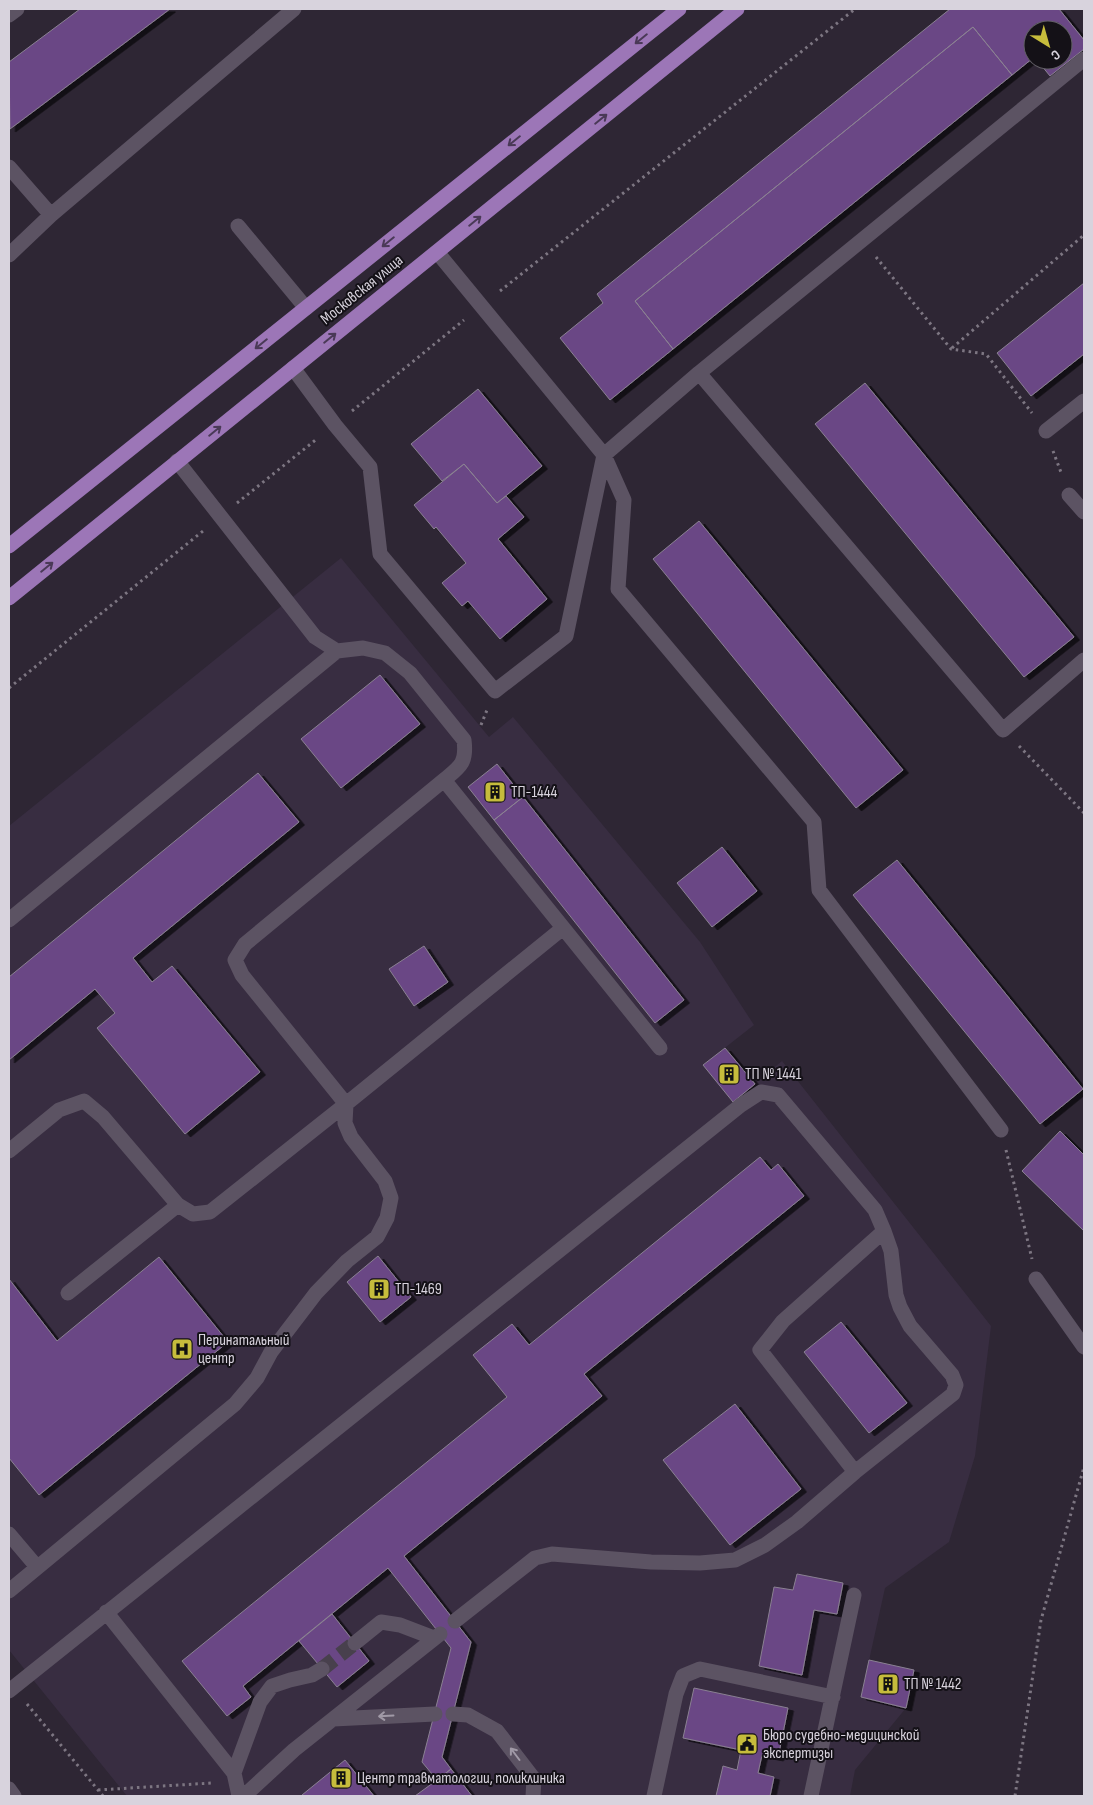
<svg xmlns="http://www.w3.org/2000/svg" width="1093" height="1805" viewBox="0 0 1093 1805" font-family="'Sofia Sans Condensed',sans-serif">
	<style>
		.built { fill: #382d41 }
		.building { fill: #6b4685; stroke: #8a8192; filter: url(#shadow) }
		.lines { fill: none; stroke-linecap: round; stroke-linejoin: round }
		.minor-tunnel { stroke: #48404d; stroke-width: 15; stroke-dasharray: 15 8; stroke-linecap: butt }
		.path { stroke: #7d7682; stroke-width: 3; stroke-dasharray: 2.5 4; stroke-linecap: butt }
		.minor { stroke: #5c5363; stroke-width: 15 }
		.major { stroke: #9c76b7; stroke-width: 15 }
		.oneway { stroke: #4a3957 }
		.oneway2 { stroke: #a099a6 }
		.labels { text-anchor: middle; dominant-baseline: central; stroke-width: 4; stroke-linejoin: round; paint-order: stroke }
		.street-label { font-size: 16px; fill: #d8d3dd; stroke: #141117 }
		.poi-label { font-size: 16px; fill: #d8d3dd; stroke: #141117; text-anchor: start }
	</style>
	<defs>
		<filter id="shadow"><feDropShadow dx="5.5" dy="3" stdDeviation="0" flood-color="#0009"/></filter>
	</defs>
	<rect width="100%" height="100%" fill="#2e2634"/>
	<!-- built -->
	<path class="built" d="M341,558L489,737L513,717L700,942L754,1025L703,1065L733,1102L782,1061L991,1326L975,1456L949,1542L885,1588L861,1697L906,1708L855,1770L850,1796H127L9,1650V826Z"/>
	<!-- building -->
	<path class="building" d="M80,9H170L10,129L9,62Z
		M950,9H1059L1084,40V49L1050,76L1037,60H1063V30H1033V58L1012,75L973,27L635,301L673,349L610,400L560,338L603,303L597,294Z
		M973,27L1012,75L673,349L635,301Z
		M1084,283V354L1031,396L997,353Z
		M865,383L1074,637L1024,677L815,424Z
		M478,389L542,466L497,503L464,464L442,481L411,444Z
		M464,464L497,503L506,496L524,517L498,539L547,599L500,639L468,601L462,606L442,583L466,563L436,527L434,529L414,505Z
		M699,521L903,770L856,808L653,559Z
		M380,675L420,724L341,788L301,739Z
		M497,764L523,797L494,820L468,787Z
		M258,773L299,822L133,958L152,982L172,966L260,1072L185,1134L97,1028L115,1013L95,989L9,1060V977Z
		M523,797L684,1000L655,1023L494,820Z
		M722,847L757,891L712,927L677,883Z
		M897,860L1083,1089L1040,1124L853,895Z
		M424,946L448,982L414,1006L389,969Z
		M725,1048L755,1084L733,1102L703,1065Z
		M1060,1131L1084,1155V1231L1022,1171Z
		M760,1157L771,1170L778,1164L804,1196L584,1374L602,1396L404,1556L471,1642L442,1757L451,1769L437,1780L422,1762L451,1648L388,1568L243,1686L251,1697L227,1716L182,1661L507,1397L473,1355L512,1324L529,1345Z
		M378,1256L411,1297L380,1322L347,1282Z
		M159,1257L228,1342L39,1495L9,1458V1279L57,1341Z
		M841,1322L907,1403L869,1433L804,1352Z
		M735,1404L801,1489L730,1545L663,1460Z
		M797,1574L843,1583L837,1614L814,1610L802,1675L759,1666L774,1587L793,1590Z
		M332,1614L369,1661L337,1687L299,1641Z
		M869,1660L914,1670L906,1708L861,1697Z
		M694,1688L788,1708L778,1758L762,1755L758,1773L774,1777L770,1796H716L723,1766L737,1770L741,1750L683,1738Z
		M345,1760L374,1796H302V1795Z
		M451,1769L472,1796H415L437,1780Z"/>
	<g class="lines">
		<!-- minor-tunnel -->
		<path class="minor-tunnel" d="M322,1669L355,1643"/>
		<!-- path -->
		<path class="path" d="M876,257L951,349L986,354L1032,413
			M500,291L855,9
			M952,348L1084,235
			M352,411L464,320
			M1053,451L1062,475
			M237,503L318,438
			M9,688L203,531
			M481,725L487,710
			M1019,746L1084,813
			M1006,1150L1032,1259
			M27,1704L103,1796
			M98,1790L212,1783
			M1015,1796L1041,1620L1084,1467"/>
		<!-- minor -->
		<path class="minor" d="M9,15L17,9
			M9,167L51,215
			M238,226L306,308
			M9,255L51,215L294,9
			M293,368L335,425L370,467L380,554L495,691L566,636L604,455L437,252
			M699,373L1084,59
			M1046,431L1084,401
			M1069,495L1084,512
			M444,780L660,1048
			M9,920L337,651
			M1001,1130L819,890L814,822L618,589L624,500L604,455L699,373L1003,730L1084,660
			M9,1151L59,1110L84,1101L103,1117L178,1205
			M1036,1279L1084,1347
			M68,1293L178,1205L193,1214L210,1212L346,1104L242,975L235,960L245,944L444,780C460,767 467,763 464,740L410,673L385,653L363,648L337,651L315,637L177,461
			M855,1472L953,1394L956,1385L952,1375L910,1326L900,1307L896,1295L891,1251L884,1231
			M9,1534L37,1567
			M9,1591L235,1404L257,1378L271,1352L316,1293L347,1261L377,1237L387,1218L391,1198L385,1181L351,1137L345,1123L346,1104L563,928
			M106,1612L234,1773L239,1796
			M355,1643L381,1622L400,1625L434,1638
			M9,1691L741,1105L761,1092L778,1095L875,1210L884,1231L783,1321L760,1350L855,1472L797,1522L765,1545L735,1560L700,1563L651,1562L552,1554L535,1558L455,1621
			M453,1714L468,1715L497,1731L534,1779L533,1796
			M333,1719L435,1714
			M234,1773L260,1702L272,1686L290,1680L312,1675L322,1669
			M9,1789L14,1796
			M244,1796L294,1750L440,1634
			M654,1796L676,1694L683,1676L700,1669L833,1697
			M811,1796L854,1595"/>
		<!-- major -->
		<path class="major" d="M9,546L679,9
			M9,598L737,9"/>
	</g>
	<!-- one-way arrows -->
	<defs><path id="oneway-shaft" d="M-6 0H5M1.5-3L5.5 0L1.5 3" fill="none" stroke-width="1.6" stroke-linecap="round" stroke-linejoin="round" transform="scale(1.25)"/></defs>
	<g class="oneway">
		<use href="#oneway-shaft" transform="translate(641 39) rotate(141)"/>
		<use href="#oneway-shaft" transform="translate(601 119) rotate(-39)"/>
		<use href="#oneway-shaft" transform="translate(514 141) rotate(141)"/>
		<use href="#oneway-shaft" transform="translate(475 221) rotate(-39)"/>
		<use href="#oneway-shaft" transform="translate(388 242) rotate(141)"/>
		<use href="#oneway-shaft" transform="translate(330 338) rotate(-39)"/>
		<use href="#oneway-shaft" transform="translate(261 344) rotate(141)"/>
		<use href="#oneway-shaft" transform="translate(215 431) rotate(-39)"/>
		<use href="#oneway-shaft" transform="translate(47 567) rotate(-39)"/>
	</g>
	<g class="oneway2">
		<use href="#oneway-shaft" transform="translate(386 1716) rotate(177)"/>
		<use href="#oneway-shaft" transform="translate(515 1754) rotate(-127)"/>
	</g>
	<!-- icons -->
	<defs>
		<g id="building-square" transform="scale(1.125)"><rect x="-9" y="-9" width="18" height="18" rx="4" fill="#c6bc3c" stroke="#141117"/><path d="M-4-6H4V6H1V3H-1V6H-4ZM-2.5-4.3h1.7v1.8h-1.7ZM.8-4.3h1.7v1.8H.8ZM-2.5-1h1.7V.8h-1.7ZM.8-1h1.7V.8H.8Z" fill="#111"/></g>
		<g id="hospital-square" transform="scale(1.125)"><rect x="-9" y="-9" width="18" height="18" rx="4" fill="#c6bc3c" stroke="#141117"/><path d="M-5-5h3v3.5h4V-5h3V5h-3V1.5h-4V5h-3Z" fill="#111"/></g>
		<g id="civic-square" transform="scale(1.125)"><rect x="-9" y="-9" width="18" height="18" rx="4" fill="#c6bc3c" stroke="#141117"/><path d="M-.6-6.5H3V-4.5H.6V-3L4-1V1h2V6H-6V1h2V-1L-.6-3ZM-1.2 2.5V6h2.4V2.5Z" fill="#111"/></g>
	</defs>
	<g fill-rule="evenodd">
		<use href="#building-square" x="495" y="792"/>
		<use href="#building-square" x="729" y="1074"/>
		<use href="#building-square" x="379" y="1289"/>
		<use href="#hospital-square" x="182" y="1349"/>
		<use href="#building-square" x="888" y="1684"/>
		<use href="#civic-square" x="747" y="1744"/>
		<use href="#building-square" x="341" y="1778"/>
	</g>
	<g class="labels">
		<!-- street labels -->
		<g class="street-label">
			<text transform="translate(362 290) rotate(-39)">Московская улица</text>
		</g>
		<!-- poi labels -->
		<g class="poi-label">
			<text x="511" y="792">ТП-1444</text>
			<text x="745" y="1074">ТП № 1441</text>
			<text x="395" y="1289">ТП-1469</text>
			<text x="198" y="1340">Перинатальный<tspan x="198" dy="18">центр</tspan></text>
			<text x="904" y="1684">ТП № 1442</text>
			<text x="763" y="1735">Бюро судебно-медицинской<tspan x="763" dy="18">экспертизы</tspan></text>
			<text x="357" y="1778">Центр травматологии, поликлиника</text>
		</g>
	</g>
	<!-- border -->
	<rect width="1093" height="1805" fill="none" stroke="#d8d3dd" stroke-width="20"/>
	<!-- north arrow -->
	<g transform="translate(1048 45) rotate(143)"><circle r="24" fill="#141117" stroke="#625f66"/>
	<path d="M0-4L9 19L0 12L-9 19Z" fill="#c6bc3c"/>
	<text y="-8" font-size="14" font-weight="bold" text-anchor="middle" fill="#d8d3dd">С</text>
	</g>
</svg>
